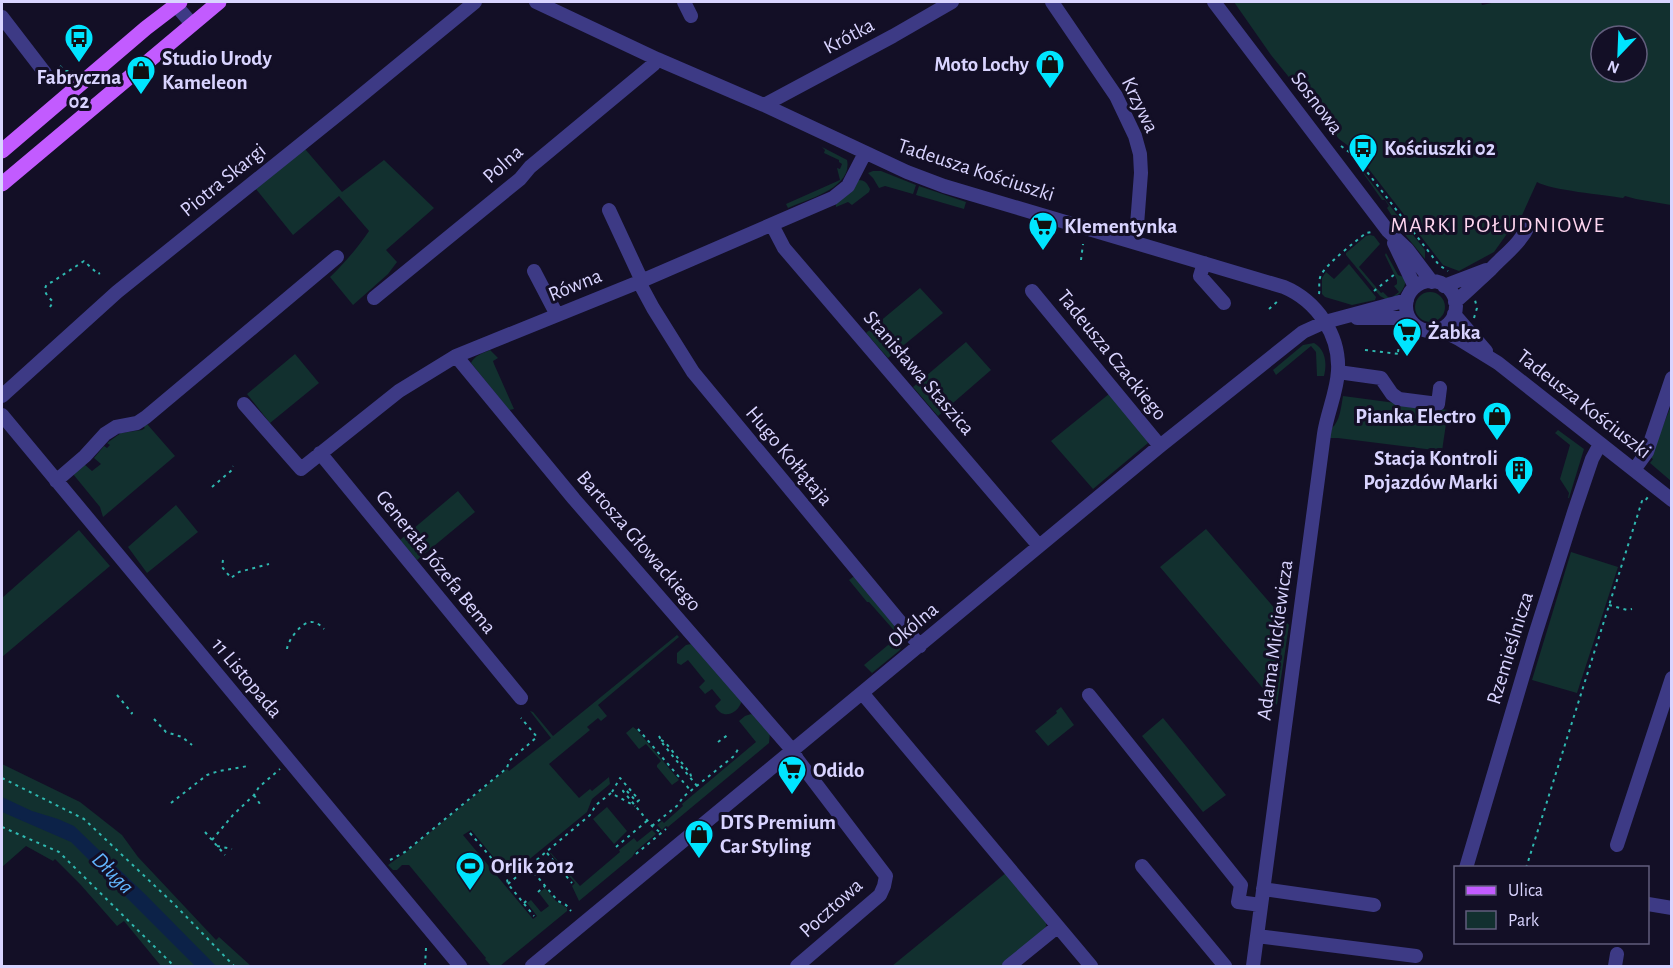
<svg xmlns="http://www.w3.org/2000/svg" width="1673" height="968" viewBox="0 0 1673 968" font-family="'Alegreya Sans',sans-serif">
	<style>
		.green { fill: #12302f; fill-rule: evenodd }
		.water { fill: #0c2248 }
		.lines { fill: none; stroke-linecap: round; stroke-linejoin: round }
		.path { stroke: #2fb8b0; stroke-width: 2; stroke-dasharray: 3 4.5; stroke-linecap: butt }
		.minor { stroke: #3d3a85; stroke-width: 14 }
		.major { stroke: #c25bff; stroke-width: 15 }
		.labels { text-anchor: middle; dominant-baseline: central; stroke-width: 6; stroke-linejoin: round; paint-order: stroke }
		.street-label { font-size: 21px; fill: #d9d4ff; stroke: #130f26 }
		.poi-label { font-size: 21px; font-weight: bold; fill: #d9d4ff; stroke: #130f26; text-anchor: start }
		.neighbourhood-label { font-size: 22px; letter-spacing: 1.5px; fill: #ffd6f0; stroke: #130f26 }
		.water-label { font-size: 22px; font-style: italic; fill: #62b6ff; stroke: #130f26 }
	</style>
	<rect width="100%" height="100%" fill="#130f26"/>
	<!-- green -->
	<path class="green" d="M1234,2H1481L1482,5L1496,2H1671V205L1636,199L1625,196L1623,198C1605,195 1550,190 1537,182L1514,233L1509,231L1494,252L1459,271L1443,265L1354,150L1339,139L1271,55ZM1601,36H1637V72H1601Z
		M822,147L847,160C853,188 807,199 788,208L786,204L840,180L837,168L840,169L842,164L839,162V160L824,153L825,150Z
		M305,149L342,192L384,160L434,208L386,250L397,262L388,274L353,305L330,277C343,265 359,246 369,231L339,196L293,235L256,189Z
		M1356,163L1425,250V259L1398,226L1387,208L1389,206L1385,200H1382Z
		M873,171H881L916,185L913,194L885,186L879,188L873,178L868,173Z
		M858,180C865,180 867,183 870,189L869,192L852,205L848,202L836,207V203Z
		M919,186L966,202L964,209L916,195Z
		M1370,235L1374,236L1380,244L1359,267L1381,293L1383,292L1388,297L1391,298L1399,292L1394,286L1397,284V280L1385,255L1386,253L1398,275L1406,278C1405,291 1399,296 1387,300L1380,296L1346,255V253L1366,236Z
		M1349,264L1376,297L1375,300L1352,305L1325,297L1322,294V278L1326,272L1334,279Z
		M920,288L943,313L888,358L866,333Z
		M1415 307a15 15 0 1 1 30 0a15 15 0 1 1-30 0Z
		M966,342L991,370L938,416L913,387Z
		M1314,343C1326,350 1327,364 1324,376H1317L1316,352L1311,346L1276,375L1273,370L1303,345Z
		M490,350L498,358L493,361L494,364L514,409L509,410L471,363C474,356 483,353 490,350Z
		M295,354L319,383L270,423L247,394Z
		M1109,394L1147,439L1148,443L1093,489L1051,441Z
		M1343,396L1448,410L1442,451L1338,438H1329L1332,428C1340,421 1341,407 1343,396Z
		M1671,406V481L1650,463L1653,459L1650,457Z
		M147,424L175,456L103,517L100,507L73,474L84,464L92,471L101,464L94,458L104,446L107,448L110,445L107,443L121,433L142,430L145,428L143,426Z
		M1558,430L1584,449L1569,498H1568L1569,493L1560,479L1570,445L1555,433Z
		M458,491L475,512L417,560L400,540Z
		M176,505L198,532L147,573L128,547Z
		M1206,529L1289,625L1277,705L1160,567Z
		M79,530L110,566L2,657V598Z
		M1571,552L1618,567L1577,693L1532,680Z
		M853,577L857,578L904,637L900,650L872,673L864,665L899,636L869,602H867L849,580Z
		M677,635L679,637L598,705L607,716L601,721L598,718L587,727L590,730L549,764L579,798L590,789L592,791L609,777L610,784L592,799L587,812L509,876L471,830L463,835L533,919L537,916L527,903L531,900L541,912L549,906L539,893L545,888L556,901L567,908V911L500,966H491L485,959L486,958L409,865H402L397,870H393L388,865L405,853L507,769L509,771L551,738L530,711L533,712L553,736Z
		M691,644L742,700C738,715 722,720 715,706L721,700L712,689L705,694L699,687L705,681L688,660L681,665L677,663V653L686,645Z
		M1061,707L1074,725L1048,746L1035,731L1057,713L1056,711Z
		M751,714L754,715L770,733L769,743L668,827L666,826L662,830L657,825L662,821L664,823L683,806L682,804L756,742L739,721L745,716Z
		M1163,718L1226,795L1203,812L1142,736Z
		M633,727L637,730L679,780L672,785L657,767V765L661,761L646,744L639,749L626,733Z
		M2,764L80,802L122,835L138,857L216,940L219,937L251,966H161L124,921L117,926L80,884L55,859L53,861L26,846L2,867Z
		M607,807L627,831L614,844L593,819Z
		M652,830L656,834L636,851L632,857L579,901L572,886L575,883L550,853H551L580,886L620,852L619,850L634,838L637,842Z
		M1007,872L1046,919V926L1044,931L1005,966H892Z"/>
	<!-- water -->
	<path class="water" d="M2,797L32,811L58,819L74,826L146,895L216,966H195L71,842L2,812Z"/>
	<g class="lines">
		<!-- path -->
		<path class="path" d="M60,66L65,71H73
			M1341,146L1353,155L1364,168L1439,265L1448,271
			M1081,260L1083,244
			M1374,291L1395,274
			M1319,294C1320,288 1318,281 1321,275C1327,263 1355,242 1366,233L1372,232
			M50,307L53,302C48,296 42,292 47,284L52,282L84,261L98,274L100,273
			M1269,309L1279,300
			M1474,318L1477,308L1475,300
			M1365,350L1399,354
			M1398,352L1401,331
			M212,487L232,470L233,466
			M223,560L222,567L231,578L239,572L269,564
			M1609,605L1627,610L1632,609
			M287,649C288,640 302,621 312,622C317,622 321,626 324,629
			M117,695L132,713L131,714
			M154,719L166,732L182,737L192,745
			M638,729L691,791
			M659,736L663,744L697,786
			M661,740L665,742L690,773L692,779
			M718,742L729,734
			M2,778L84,819L174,904L234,966
			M612,792L620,778L639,800L637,802L625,789L623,791L652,826L661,833
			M254,795L262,807
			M171,803L207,775L219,771L248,766
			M652,826L678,805L683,797L734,756L740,746
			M2,827L59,852L174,966
			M205,832L225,855
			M470,833L506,875L508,884L534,916
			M212,840L233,815L254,795L259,787L280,769
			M217,846L232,849
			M616,847L648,820
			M547,853L572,883
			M636,854L666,829
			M390,860L405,852L507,768L509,761L537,737L521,718
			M537,860L542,866
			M529,867L558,901L566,905L571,911
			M1526,868L1642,501L1644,502L1648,497
			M508,884L590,815L596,805L611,793L635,806
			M538,892L545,886
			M524,903L529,899
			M425,966L426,948"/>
		<!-- minor -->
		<path class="minor" d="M173,2L192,24
			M536,2L657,59L764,105L907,172L944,186L1284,287C1317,301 1340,335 1338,371C1337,392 1327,413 1324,434L1253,966
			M684,2L691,16
			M1052,2L1116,96L1135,136L1140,154L1141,173L1137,225L1131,241
			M1214,2L1388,231L1407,249L1432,282
			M2,17L45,73
			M764,105L893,36L952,2
			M609,210L642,281
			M772,225L784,248L1039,546
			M1394,243L1415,287
			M1204,263L1200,276L1224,303
			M534,271L557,315
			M1406 306a25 25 0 1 1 50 0a25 25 0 1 1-50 0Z
			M639,282L653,308L693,372L920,646
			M1444,286L1486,270
			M1032,291L1160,446
			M374,298L520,179L530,167L654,64L657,59
			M1455,302C1468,291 1478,281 1491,269C1505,254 1520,244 1529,225
			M1454,314L1486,351
			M1357,318H1409
			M1439,329L1459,339L1498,363L1672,500
			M456,356L574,499L793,751L797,759L886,876L884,886L880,895L797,966
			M1338,372L1381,378L1392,394L1399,399L1438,404L1440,388
			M2,396L117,292L346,108L475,2
			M244,404L301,469L399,391L456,356L639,282L833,198L848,186L865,153
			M2,415L460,966
			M320,453L521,698
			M1634,470L1647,452L1672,378
			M56,481L85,456L105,434L116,427L137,423L146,417L337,257
			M863,694L1091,966
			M1089,695L1241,885L1238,902L1261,905
			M1617,845L1672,678
			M1142,866L1225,966
			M1466,868L1535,635L1575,509L1592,459L1600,444
			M1263,889L1374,905
			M1648,904L1672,908
			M1257,936L1416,956
			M532,966L1160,446L1303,332L1325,322L1407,300
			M1009,966L1057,927
			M1615,966L1617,954"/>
		<!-- major -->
		<path class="major" d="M2,151L146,28L180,2
			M2,184L219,2"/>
	</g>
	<!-- icons -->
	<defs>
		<g id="bus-pin" transform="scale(1.5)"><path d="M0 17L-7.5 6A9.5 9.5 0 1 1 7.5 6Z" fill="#00e5ff" stroke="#130f26"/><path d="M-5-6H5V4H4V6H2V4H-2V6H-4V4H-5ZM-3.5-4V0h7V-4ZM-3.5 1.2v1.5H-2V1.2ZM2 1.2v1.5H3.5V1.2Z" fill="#111"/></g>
		<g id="shop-pin" transform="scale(1.5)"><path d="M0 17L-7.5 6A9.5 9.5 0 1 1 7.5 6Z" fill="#00e5ff" stroke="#130f26"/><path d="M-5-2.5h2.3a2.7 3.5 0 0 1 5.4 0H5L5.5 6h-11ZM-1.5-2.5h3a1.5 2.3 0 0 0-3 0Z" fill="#111"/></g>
		<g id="supermarket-pin" transform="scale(1.5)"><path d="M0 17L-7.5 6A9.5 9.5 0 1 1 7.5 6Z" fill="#00e5ff" stroke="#130f26"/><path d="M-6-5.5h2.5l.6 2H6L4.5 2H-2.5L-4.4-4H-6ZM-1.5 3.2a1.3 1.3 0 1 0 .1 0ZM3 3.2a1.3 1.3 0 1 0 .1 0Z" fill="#111"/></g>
		<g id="building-pin" transform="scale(1.5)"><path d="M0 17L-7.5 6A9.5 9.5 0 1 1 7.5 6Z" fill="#00e5ff" stroke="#130f26"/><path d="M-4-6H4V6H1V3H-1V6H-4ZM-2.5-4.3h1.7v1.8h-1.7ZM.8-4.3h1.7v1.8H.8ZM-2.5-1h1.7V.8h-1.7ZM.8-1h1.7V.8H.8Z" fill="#111"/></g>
		<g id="stadium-pin" transform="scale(1.5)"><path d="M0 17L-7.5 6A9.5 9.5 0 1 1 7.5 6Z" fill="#00e5ff" stroke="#130f26"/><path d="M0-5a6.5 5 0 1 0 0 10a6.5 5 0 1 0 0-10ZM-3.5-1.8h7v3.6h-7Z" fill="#111"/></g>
	</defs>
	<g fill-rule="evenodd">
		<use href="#bus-pin" x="79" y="38"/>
		<use href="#shop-pin" x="1050" y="64"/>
		<use href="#shop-pin" x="141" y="70"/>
		<use href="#bus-pin" x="1363" y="148"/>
		<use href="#supermarket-pin" x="1043" y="226"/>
		<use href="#supermarket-pin" x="1407" y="332"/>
		<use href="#shop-pin" x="1497" y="416"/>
		<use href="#building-pin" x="1519" y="470"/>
		<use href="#supermarket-pin" x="792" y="770"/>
		<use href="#shop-pin" x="699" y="834"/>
		<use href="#stadium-pin" x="470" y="866"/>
	</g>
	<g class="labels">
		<!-- street labels -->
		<g class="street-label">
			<text transform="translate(849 36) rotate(-28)">Krótka</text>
			<text transform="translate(1317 103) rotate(53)">Sosnowa</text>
			<text transform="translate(1140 105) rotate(64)">Krzywa</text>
			<text transform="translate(503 164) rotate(-42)">Polna</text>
			<text transform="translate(976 170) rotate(18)">Tadeusza Kościuszki</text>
			<text transform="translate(223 180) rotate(-39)">Piotra Skargi</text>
			<text transform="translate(575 285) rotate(-22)">Równa</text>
			<text transform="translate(1112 355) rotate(51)">Tadeusza Czackiego</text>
			<text transform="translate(919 373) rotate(49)">Stanisława Staszica</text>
			<text transform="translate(1584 404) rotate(38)">Tadeusza Kościuszki</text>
			<text transform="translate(789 456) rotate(50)">Hugo Kołłątaja</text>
			<text transform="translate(639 541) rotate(49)">Bartosza Głowackiego</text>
			<text transform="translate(436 562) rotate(51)">Generała Józefa Bema</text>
			<text transform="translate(913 625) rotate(-40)">Okólna</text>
			<text transform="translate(1275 640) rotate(-82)">Adama Mickiewicza</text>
			<text transform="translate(1510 648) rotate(-73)">Rzemieślnicza</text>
			<text transform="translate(247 678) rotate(50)">11 Listopada</text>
			<text transform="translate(831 908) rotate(-42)">Pocztowa</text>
		</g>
		<!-- poi labels -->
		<g class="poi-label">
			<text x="162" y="58">Studio Urody<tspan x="162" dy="24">Kameleon</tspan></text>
			<text x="1029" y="64" text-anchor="end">Moto Lochy</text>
			<text x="79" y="77" text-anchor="middle">Fabryczna<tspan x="79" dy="24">02</tspan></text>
			<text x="1384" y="148">Kościuszki 02</text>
			<text x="1064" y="226">Klementynka</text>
			<text x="1428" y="332">Żabka</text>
			<text x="1476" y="416" text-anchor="end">Pianka Electro</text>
			<text x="1498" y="458" text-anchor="end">Stacja Kontroli<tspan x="1498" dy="24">Pojazdów Marki</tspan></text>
			<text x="813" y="770">Odido</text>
			<text x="720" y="822">DTS Premium<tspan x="720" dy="24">Car Styling</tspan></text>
			<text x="491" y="866">Orlik 2012</text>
		</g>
		<!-- neighbourhood labels -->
		<g class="neighbourhood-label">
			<text x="1498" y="225">MARKI POŁUDNIOWE</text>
		</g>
		<!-- water labels -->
		<g class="water-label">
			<text transform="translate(113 873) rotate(45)">Długa</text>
		</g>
	</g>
	<!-- border -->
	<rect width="1673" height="968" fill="none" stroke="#d9d4ff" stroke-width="6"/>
	<!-- legend -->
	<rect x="1454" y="866" width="195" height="78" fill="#130f26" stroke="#625e7d" stroke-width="1.5"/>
	<rect x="1466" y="886" width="30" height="9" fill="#c25bff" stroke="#625e7d" stroke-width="1.5"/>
	<text x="1508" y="896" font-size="18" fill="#d9d4ff">Ulica</text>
	<rect x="1466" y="911" width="30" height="18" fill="#12302f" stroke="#625e7d" stroke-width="1.5"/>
	<text x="1508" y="926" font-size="18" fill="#d9d4ff">Park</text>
	<!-- north arrow -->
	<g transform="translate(1619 54) rotate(203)"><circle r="28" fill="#130f26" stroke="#625e7d" stroke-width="1.5"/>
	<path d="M0-4.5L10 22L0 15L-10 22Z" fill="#00e5ff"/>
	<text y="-9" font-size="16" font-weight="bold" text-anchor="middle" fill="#d9d4ff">N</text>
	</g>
</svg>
